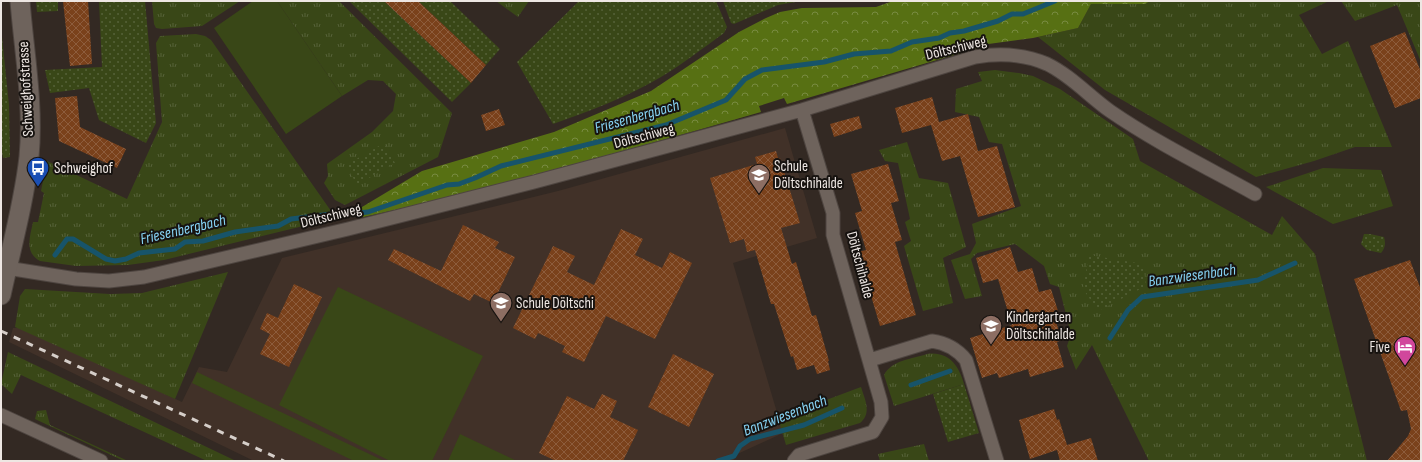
<svg xmlns="http://www.w3.org/2000/svg" width="1422" height="462" viewBox="0 0 1422 462" font-family="'Sofia Sans Condensed',sans-serif">
	<style>
		.built { fill: #413128 }
		.grass { fill: url(#grass-tufts) }
		.forest { fill: url(#forest-crowns) }
		.park { fill: url(#park-dots) }
		.pitch { fill: #394717 }
		.lines { fill: none; stroke-linecap: round; stroke-linejoin: round }
		.stream { stroke: #17546a; stroke-width: 5 }
		.building { fill: url(#building-cross-hatch) }
		.minor-casing { stroke: #4e4540; stroke-width: 15 }
		.secondary-casing { stroke: #4e4540; stroke-width: 21 }
		.minor { stroke: #6e635c; stroke-width: 13 }
		.secondary { stroke: #6e635c; stroke-width: 19 }
		.rail { stroke: #d5cec9; stroke-width: 3; stroke-dasharray: 7 7; stroke-linecap: butt }
		.labels { text-anchor: middle; dominant-baseline: central; stroke-width: 4; stroke-linejoin: round; paint-order: stroke }
		.street-label { font-size: 15px; fill: #eee7e3; stroke: #171310 }
		.poi-label { font-size: 15px; fill: #eee7e3; stroke: #171310; text-anchor: start }
		.water-label { font-size: 16px; font-style: italic; fill: #86d2f3; stroke: #171310 }
	</style>
	<defs>
		<pattern id="grass-tufts" width="24" height="20" patternUnits="userSpaceOnUse"><rect width="24" height="20" fill="#394717"/><path d="M3 7l-1-3M5 7V3M7 7l1-3M15 17l-1-3M17 17v-4M19 17l1-3" fill="none" stroke="#566239"/></pattern>
		<pattern id="forest-crowns" width="20" height="18" patternUnits="userSpaceOnUse"><rect width="20" height="18" fill="#577013"/><path d="M2 6a3 3 0 1 1 6 0M12 15a3 3 0 1 1 6 0" fill="none" stroke="#788b41"/></pattern>
		<pattern id="park-dots" width="8" height="8" patternUnits="userSpaceOnUse"><rect width="8" height="8" fill="#394717"/><path d="M2 2h.1M6 6h.1" fill="none" stroke="#566239" stroke-width="1.8" stroke-linecap="round"/></pattern>
		<pattern id="building-cross-hatch" width="8" height="8" patternUnits="userSpaceOnUse"><rect width="8" height="8" fill="#7a411b"/><path d="M0 0l8 8M0 8l8-8" fill="none" stroke="#8d5c3c"/></pattern>
	</defs>
	<rect width="100%" height="100%" fill="#332923"/>
	<!-- built -->
	<path class="built" d="M785,128L817,238L733,263L783,433L733,456L734,461H254L9,342L13,328H21L182,402L199,367L227,372L282,258L558,191Z"/>
	<!-- grass -->
	<path class="grass" d="M152,1H240L202,26L162,29L156,28L154,24Z
		M277,1H339L452,113L438,157L345,205L335,200L324,183L328,176L327,164L372,132L393,111L396,94L383,81L368,80L342,96Z
		M496,1H529L518,17Z
		M1150,1H1329L1299,15L1322,54L1348,41L1392,147H1355L1314,161L1256,177L1105,90L1038,37L1078,28L1091,4H1144Z
		M1341,1H1421V62L1397,5L1355,21Z
		M196,34L205,36L211,40L331,211L332,219L164,260L128,265L76,266L40,261C24,252 30,237 33,222H38L44,193L41,191L47,161L127,199L162,122L156,43L160,36Z
		M995,70L1019,73L1033,76L1060,89L1133,139L1140,161L1272,235L1282,216L1315,254L1367,461H1149L1092,345L1076,370L1067,346L1071,334L1059,287L1050,284L1044,266L1015,244L977,253L971,259L982,296L965,299L951,260L970,254L976,243L972,224L1021,206L1002,144L989,142L979,117L955,112L956,89L982,81L978,72Z
		M907,142L919,178L948,183L966,247L943,258L953,303L923,311L904,246L911,241L905,222L910,219L898,163L885,161L879,150Z
		M1323,168L1381,170L1393,206L1333,224L1266,187Z
		M228,272L175,399L15,327L20,296L25,289L110,294L142,293Z
		M8,352L236,461H207L21,375L12,394L1,384Z
		M927,354C949,351 959,366 964,384L894,406L884,375C892,360 912,359 927,354Z
		M861,387C865,400 872,413 860,423L786,445L778,418Z
		M46,410L50,425L128,461H124L35,419L37,411Z
		M924,444L929,461H880L878,454Z"/>
	<!-- forest -->
	<path class="forest" d="M893,1H1150L1145,4H1091L1078,28L1033,38L981,45L978,48L787,104L784,98L759,106L761,112C628,150 494,188 359,218L357,210L422,171L554,132L651,91L739,32L766,18L780,12L802,8L876,7Z"/>
	<!-- park -->
	<path class="park" d="M36,1H58V11L37,12Z
		M99,1H145L156,123L146,143L99,120L89,88L50,93L45,70L102,67Z
		M349,1H384L471,83L452,102Z
		M418,1H450L500,49L486,65Z
		M579,1H716L727,27L724,33C703,48 683,64 661,77C627,97 590,111 553,124L517,62Z
		M723,1H802L778,5L734,24L731,23Z
		M1,27L9,105L10,157L3,158L1,148Z
		M384,143L395,163L357,185L346,165Z
		M1364,234H1370L1384,237C1386,244 1385,248 1381,253L1367,250L1361,244Z
		M1089,255L1143,264L1146,286L1098,311L1083,289Z
		M964,384L979,433L948,442L933,394Z"/>
	<!-- pitch -->
	<path class="pitch" d="M253,1H277L342,96L286,134L214,28Z
		M338,287L483,356L432,461H390L279,405Z
		M197,372L384,461H354L192,383Z
		M460,434L517,461H448Z"/>
	<g class="lines">
		<!-- stream -->
		<path class="stream" d="M357,213L368,212L447,185L459,184L475,178L501,166L666,125L726,100L745,79L762,70L824,62L854,54L891,51L912,42L939,38L950,33L964,31L998,21L1012,14H1023L1055,1
			M55,255L67,239H73L106,259L115,261L126,259L139,253L175,249L185,242L203,241L235,232L278,226L291,219L331,214
			M1110,338L1128,310L1142,297L1258,280L1295,263
			M911,385L950,371
			M718,461L734,456L740,446L750,439L804,425L842,408"/>
	</g>
	<!-- building -->
	<path class="building" d="M63,1H88L92,64L70,66Z
		M384,1H418L486,65L471,83Z
		M1405,32L1421,72V98L1395,108L1370,46Z
		M77,96L80,127L126,149L117,168L59,141L55,98Z
		M932,97L939,122L968,114L978,151L997,146L1015,207L978,217L960,156L942,161L931,125L902,133L895,108Z
		M499,109L505,125L486,131L481,115Z
		M859,116L862,128L834,137L830,124Z
		M776,151L778,158H780L800,223L781,228L792,264L796,262L812,316L816,315L829,361H828L830,370L817,374L814,365L797,370L793,356L791,357L774,304H771L755,250L747,252L744,239L730,243L710,178L757,164L755,157Z
		M888,164L899,201L891,203L902,240L895,242L916,315L880,326L858,252L866,250L855,213L862,211L851,174Z
		M463,225L499,242L495,248L515,257L493,303L474,294L470,301L388,260L394,249L441,271Z
		M621,229L643,239L635,255L662,268L670,252L692,263L655,339L606,316L584,362L562,352L565,346L538,333L535,339L513,328L553,246L575,256L567,272L594,285Z
		M1010,247L1018,272L1032,268L1039,292L1051,289L1059,314L1054,316L1062,340L1057,342L1064,367L1030,377L1028,369L999,378L997,373L982,378L970,338L1012,325L998,279L983,283L976,258Z
		M1410,260L1421,290V461H1387L1408,436L1411,429L1407,410L1401,411L1354,279Z
		M294,284L322,297L289,367L260,354L270,334L260,329L267,313L278,318Z
		M673,354L714,374L689,427L648,407Z
		M602,394L617,401L610,417L638,430L623,461H556L539,453L567,396L594,409Z
		M1054,409L1057,420L1059,419L1067,445L1091,438L1098,461H1060L1057,450L1030,459L1019,420Z"/>
	<g class="lines">
		<!-- minor casing -->
		<g class="minor-casing">
			<path id="minor" d="M7,268L76,279L109,281L144,277L348,229L534,182L802,110L975,57C1000,53 1024,54 1047,64C1070,75 1089,96 1110,111C1155,142 1206,167 1255,194
				M870,360L932,341C947,343 957,349 966,360L997,461
				M1,415L101,461
				M794,461L799,455L873,432L882,417L881,402L833,235V213L802,110"/>
		</g>
		<!-- secondary casing -->
		<g class="secondary-casing">
			<path id="secondary" d="M1,295C11,249 24,203 29,157C34,105 24,52 20,1"/>
		</g>
		<!-- minor -->
		<use href="#minor" class="minor"/>
		<!-- secondary -->
		<use href="#secondary" class="secondary"/>
		<!-- rail -->
		<path class="rail" d="M1,331L284,461"/>
	</g>
	<!-- icons -->
	<defs>
		<g id="bus-pin" transform="scale(1.15)"><path d="M0 17L-7.5 6A9.5 9.5 0 1 1 7.5 6Z" fill="#1a4fb4" stroke="#171310"/><path d="M-5-6H5V4H4V6H2V4H-2V6H-4V4H-5ZM-3.5-4V0h7V-4ZM-3.5 1.2v1.5H-2V1.2ZM2 1.2v1.5H3.5V1.2Z" fill="#fff"/></g>
		<g id="school-pin" transform="scale(1.15)"><path d="M0 17L-7.5 6A9.5 9.5 0 1 1 7.5 6Z" fill="#8d6e63" stroke="#171310"/><path d="M0-5L7-2L0 1L-7-2ZM-4 1L0 2.5L4 1V4Q0 6-4 4Z" fill="#fff"/></g>
		<g id="hotel-pin" transform="scale(1.15)"><path d="M0 17L-7.5 6A9.5 9.5 0 1 1 7.5 6Z" fill="#d1479c" stroke="#171310"/><path d="M-6-4.5h1.5V1H6V5H4.5V3h-9V5H-6ZM-4 0a1.8 1.8 0 1 1 3.6 0ZM.5 0V-2.5h3Q6-2.5 6 0Z" fill="#fff"/></g>
	</defs>
	<g fill-rule="evenodd">
		<use href="#bus-pin" x="38" y="168"/>
		<use href="#school-pin" x="759" y="175"/>
		<use href="#school-pin" x="501" y="303"/>
		<use href="#school-pin" x="991" y="326"/>
		<use href="#hotel-pin" x="1405" y="347"/>
	</g>
	<g class="labels">
		<!-- street labels -->
		<g class="street-label">
			<text transform="translate(956 48) rotate(-14)">Döltschiweg</text>
			<text transform="translate(26 89) rotate(-93)">Schweighofstrasse</text>
			<text transform="translate(644 136) rotate(-15)">Döltschiweg</text>
			<text transform="translate(331 216) rotate(-14)">Döltschiweg</text>
			<text transform="translate(860 265) rotate(75)">Döltschihalde</text>
		</g>
		<!-- poi labels -->
		<g class="poi-label">
			<text x="774" y="166">Schule<tspan x="774" dy="17">Döltschihalde</tspan></text>
			<text x="54" y="168">Schweighof</text>
			<text x="516" y="303">Schule Döltschi</text>
			<text x="1006" y="317">Kindergarten<tspan x="1006" dy="17">Döltschihalde</tspan></text>
			<text x="1390" y="347" text-anchor="end">Five</text>
		</g>
		<!-- water labels -->
		<g class="water-label">
			<text transform="translate(637 117) rotate(-16)">Friesenbergbach</text>
			<text transform="translate(183 230) rotate(-13)">Friesenbergbach</text>
			<text transform="translate(1192 276) rotate(-8)">Banzwiesenbach</text>
			<text transform="translate(785 416) rotate(-21)">Banzwiesenbach</text>
		</g>
	</g>
	<!-- border -->
	<rect width="1422" height="462" fill="none" stroke="#eee7e3" stroke-width="4"/>
</svg>
